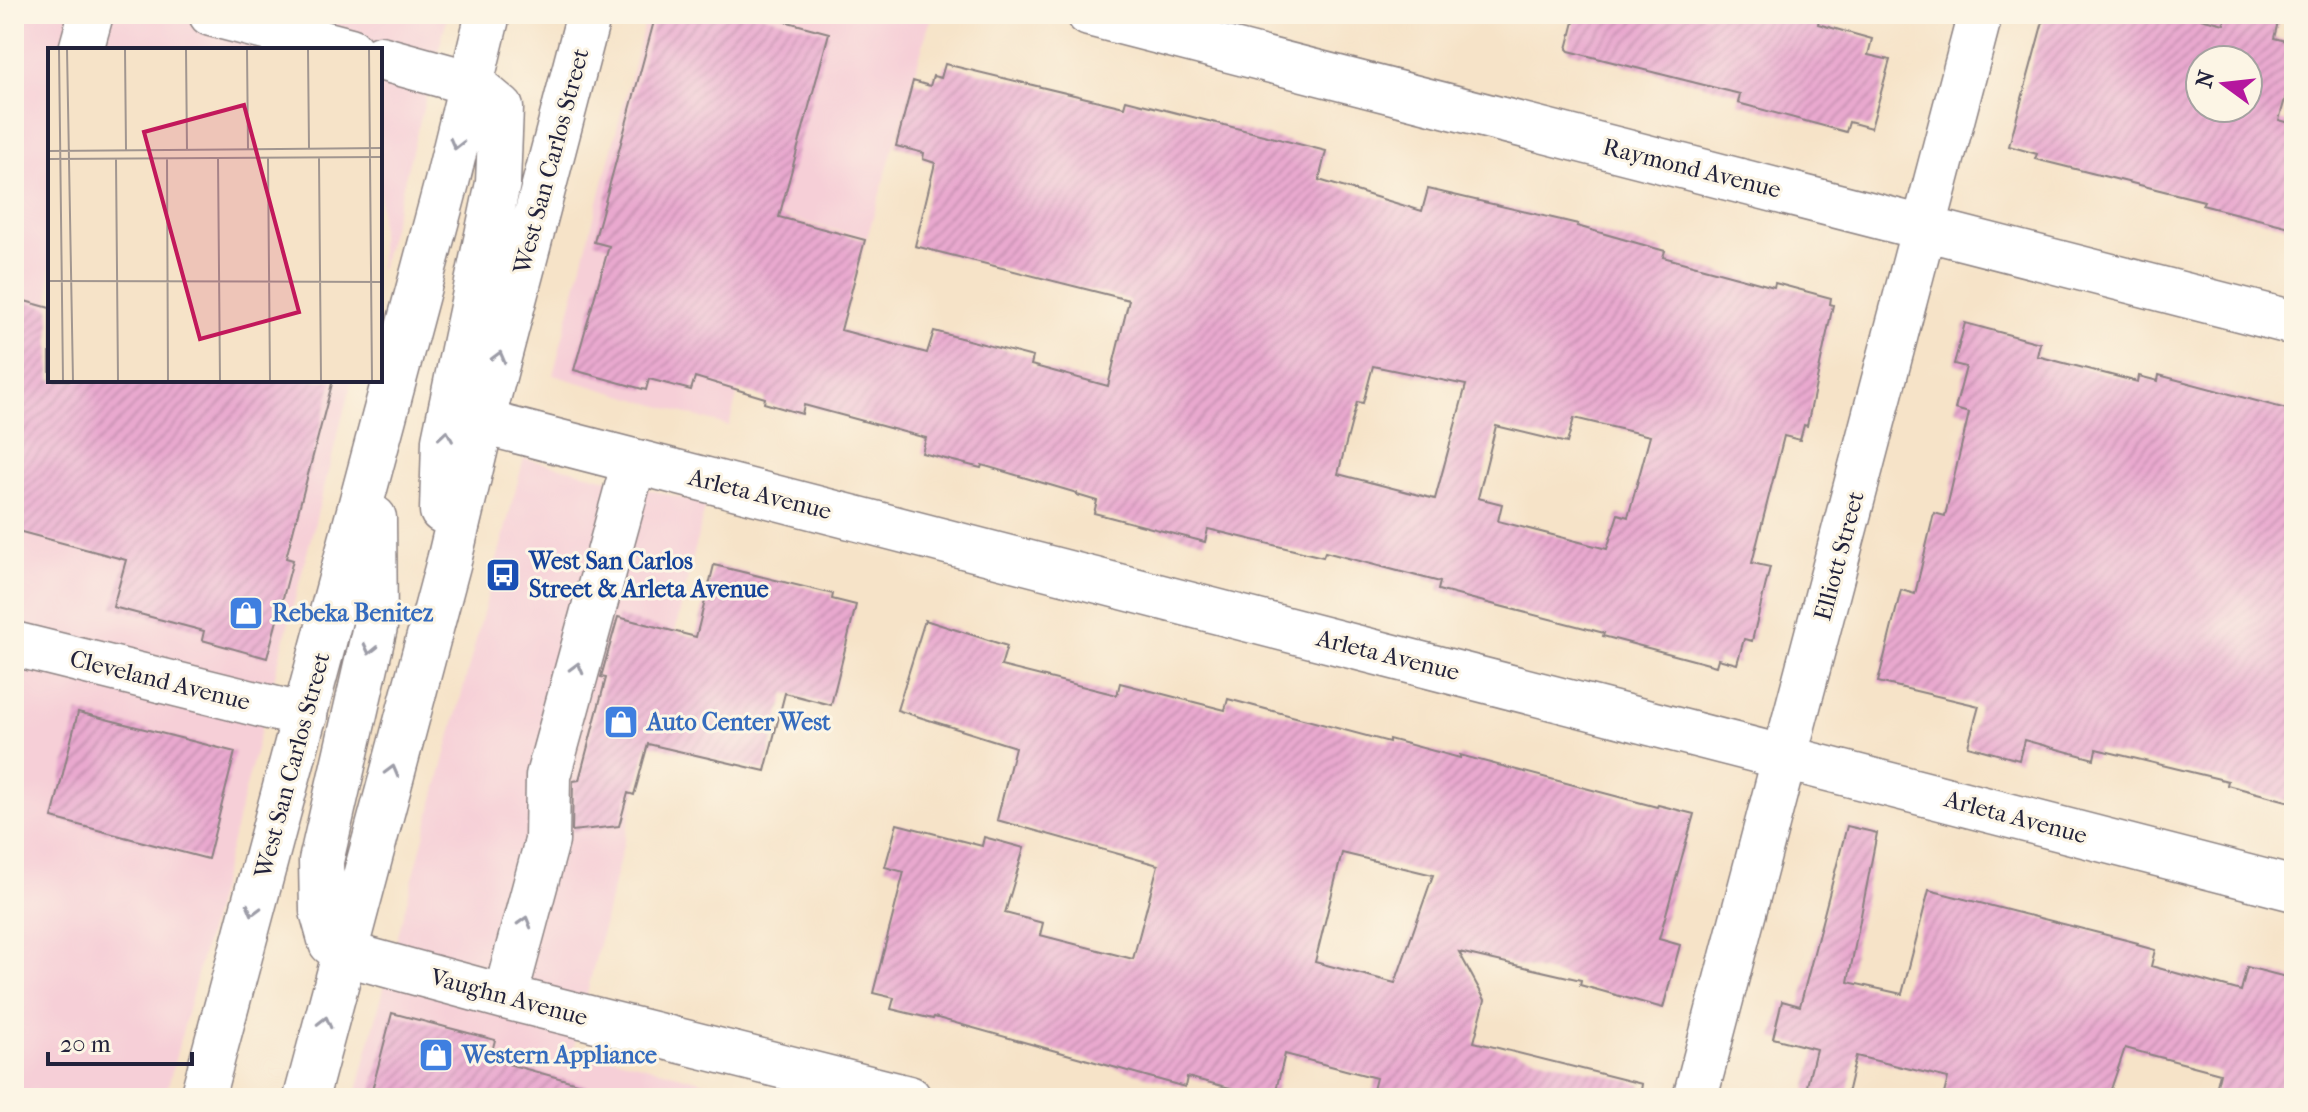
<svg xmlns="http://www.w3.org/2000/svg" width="2308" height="1112" viewBox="0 0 2308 1112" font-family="'IM FELL French Canon',serif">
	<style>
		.built { fill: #f6cfd7 }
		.building { fill: url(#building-hatch); fill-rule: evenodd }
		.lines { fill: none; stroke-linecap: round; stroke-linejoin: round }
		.minor-casing { stroke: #8c8282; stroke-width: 47 }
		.major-casing { stroke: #8c8282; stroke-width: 47 }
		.minor { stroke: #fff; stroke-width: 44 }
		.major { stroke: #fff; stroke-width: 44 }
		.oneway { stroke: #9c9ca7 }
		.labels { text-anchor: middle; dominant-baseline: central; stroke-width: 6; stroke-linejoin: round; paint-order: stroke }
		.street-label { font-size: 24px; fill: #22223b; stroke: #fcf5e5 }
		.transit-label { font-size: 24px; font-weight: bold; fill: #164399; stroke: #fcf5e5; text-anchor: start }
		.shop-label { font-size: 24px; font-weight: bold; fill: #366cbe; stroke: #fcf5e5; text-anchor: start }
		.inset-road { fill: none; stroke: #a19690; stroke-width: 2 }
		.view { fill: #c2185b; fill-opacity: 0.15; stroke: #c2185b; stroke-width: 4 }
		.inset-edge { fill: none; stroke: #22223b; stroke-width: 4 }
	</style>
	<defs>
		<pattern id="building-hatch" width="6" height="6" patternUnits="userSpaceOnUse" patternTransform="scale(2)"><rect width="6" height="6" fill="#e9a9cf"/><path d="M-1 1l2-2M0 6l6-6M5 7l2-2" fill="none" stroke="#c891b3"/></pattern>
	</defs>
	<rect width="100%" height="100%" fill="#fcf5e5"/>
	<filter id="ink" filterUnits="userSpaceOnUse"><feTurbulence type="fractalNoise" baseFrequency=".0125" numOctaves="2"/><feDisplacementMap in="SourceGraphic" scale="16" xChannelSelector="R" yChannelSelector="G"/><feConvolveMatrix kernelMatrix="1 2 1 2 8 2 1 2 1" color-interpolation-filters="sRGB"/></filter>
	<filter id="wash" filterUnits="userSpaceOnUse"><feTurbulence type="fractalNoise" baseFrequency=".006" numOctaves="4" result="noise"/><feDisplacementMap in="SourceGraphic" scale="32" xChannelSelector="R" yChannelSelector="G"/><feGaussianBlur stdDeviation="1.8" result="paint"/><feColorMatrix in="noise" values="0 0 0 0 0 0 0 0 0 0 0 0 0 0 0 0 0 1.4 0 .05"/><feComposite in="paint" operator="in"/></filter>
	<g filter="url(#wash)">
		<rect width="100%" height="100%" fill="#f6e3c8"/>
		<!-- built -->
		<path class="built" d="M14,14H448L380,273V50H50V380H352L165,1098H14Z
			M647,14H932L867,238L784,217L729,426L553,375Z
			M524,458L706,504L574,1047L764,1098H355Z"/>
		<g id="blocks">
			<!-- building -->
			<path class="building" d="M656,14H758L829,33L779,217L865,240L841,330L927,353L934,331L1033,357L1031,365L1108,386L1129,300L915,246L935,163L923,159L924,153L896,146L913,81L930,86L933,76L941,78L945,64L1124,107L1126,100L1326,151L1319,180L1422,211L1428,189L1578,224L1577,226L1665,251L1663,257L1774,287L1775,283L1831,298L1830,304L1833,305L1807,426L1804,425L1800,440L1784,436L1752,563L1770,567L1752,641L1744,639L1737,664L1718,659L1716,666L1603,636L1604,633L1438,590L1440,582L1325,552L1323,557L1208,529L1205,542L1094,513L1097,501L1077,495V493L982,465L981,468L922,453L926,438L804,405L802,414L764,403L765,398L695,377L691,390L649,379L646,390L574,370L609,246L594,242ZM1373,366L1466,385L1435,499L1338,474L1357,402L1363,403ZM1574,418L1650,436L1628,517L1618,514L1607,549L1498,521L1502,504L1478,498L1496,426L1567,443Z
				M1576,14H1820L1818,24L1872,39L1868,55L1890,60L1871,128L1849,122L1846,132L1738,103L1740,94L1569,51L1567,49Z
				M2045,14H2185L2224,24L2226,14H2280L2274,38L2294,43V68L2279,120L2294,124V228L2202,205L2204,201L2035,159L2037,154L2009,146ZM2200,60H2248V108H2200Z
				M14,298L50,308V380H333L286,558L293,560L267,658L202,640L204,631L113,607L126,560L14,530Z
				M1965,323L2040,343L2037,356L2138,382L2139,376L2158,381L2159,375L2294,411V803L2227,785L2228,781L2096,749L2094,759L2024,740L2019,760L1968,746L1979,706L1878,682L1901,590L1915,594L1934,513L1945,516L1969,413L1955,409L1966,367L1954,364Z
				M714,565L833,594L832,599L856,605L831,705L785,693L765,771L648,744L634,795L628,793L619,826L572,831L573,781L579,780L606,678L601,677L618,617L696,637Z
				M925,620L1007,646L1001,666L1117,695L1120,683L1225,710L1228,699L1389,742V739L1460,758V755L1657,807L1658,805L1694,814L1659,939L1680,945L1663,1008L1580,985L1581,980L1459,952L1485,1000L1474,1042L1642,1084L1640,1098H1371L1376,1078L1285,1054L1274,1098H1270L1187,1077L1185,1087L934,1017L933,1019L891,1009L894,998L873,993L904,872L885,867L897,824L982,846L984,837L1024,848L1005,913L1043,923L1040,935L1133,959L1158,865L997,820L1015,747L897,710ZM1342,853L1433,875L1395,983L1315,962Z
				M78,712L235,752L208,859L52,818Z
				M1847,826L1877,833L1848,982L1902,994L1929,890L2138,943L2137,945L2155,950L2151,966L2241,991L2247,967L2294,979V1098H2214L2220,1073L2125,1048L2108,1098H1943L1948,1078L1856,1056L1846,1098H1835L1806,1090L1816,1049L1773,1038L1782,1001L1800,1006Z
				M392,1013L495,1040L490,1059L588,1086L586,1098H370Z"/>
		</g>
	</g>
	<g filter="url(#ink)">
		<use href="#blocks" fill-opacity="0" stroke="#8c8282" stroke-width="2"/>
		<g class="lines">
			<!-- minor casing -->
			<g class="minor-casing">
				<path id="minor" d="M211,14L350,50
					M1089,14L2294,323
					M81,50L91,14
					M380,58L471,83
					M482,422L2294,889
					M14,644L305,716
					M343,953L505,997L909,1098
					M505,997L547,841L548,776L634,462
					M1695,1098L1980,14"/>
			</g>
			<!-- major casing -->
			<g class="major-casing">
				<path id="major" d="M442,511L444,440L498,183L501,108L471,83
					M343,953L331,943L322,911L321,861L375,627L374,518
					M202,1098L447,182L488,14
					M306,1098L449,561L482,422L589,14"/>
			</g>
			<!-- minor -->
			<use href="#minor" class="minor"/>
			<!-- major -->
			<use href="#major" class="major"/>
		</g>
		<!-- one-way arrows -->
		<defs><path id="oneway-chevron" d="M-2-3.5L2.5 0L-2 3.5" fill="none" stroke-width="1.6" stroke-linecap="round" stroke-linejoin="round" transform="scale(2)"/></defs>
		<g class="oneway">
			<use href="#oneway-chevron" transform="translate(456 144) rotate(104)"/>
			<use href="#oneway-chevron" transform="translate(499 357) rotate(-75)"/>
			<use href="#oneway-chevron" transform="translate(446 436) rotate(-81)"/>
			<use href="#oneway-chevron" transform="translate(370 649) rotate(103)"/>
			<use href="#oneway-chevron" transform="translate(577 668) rotate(-75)"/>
			<use href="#oneway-chevron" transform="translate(392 771) rotate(-75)"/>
			<use href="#oneway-chevron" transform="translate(253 910) rotate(105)"/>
			<use href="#oneway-chevron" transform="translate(525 922) rotate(-74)"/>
			<use href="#oneway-chevron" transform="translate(325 1022) rotate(-76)"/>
		</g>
	</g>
	<!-- icons -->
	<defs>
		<g id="bus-square" transform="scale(1.8)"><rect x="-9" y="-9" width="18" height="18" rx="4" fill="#1a4fb4" stroke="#fcf5e5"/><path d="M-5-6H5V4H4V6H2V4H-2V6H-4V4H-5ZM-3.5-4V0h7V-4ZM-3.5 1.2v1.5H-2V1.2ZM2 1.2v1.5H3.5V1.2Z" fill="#fff"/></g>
		<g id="shop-square" transform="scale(1.8)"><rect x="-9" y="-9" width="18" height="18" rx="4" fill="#3f7fe0" stroke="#fcf5e5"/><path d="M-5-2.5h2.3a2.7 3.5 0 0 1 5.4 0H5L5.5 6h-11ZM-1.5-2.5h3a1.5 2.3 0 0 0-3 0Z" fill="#fff"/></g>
	</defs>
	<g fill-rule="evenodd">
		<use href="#bus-square" x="503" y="575"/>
		<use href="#shop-square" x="246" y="613"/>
		<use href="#shop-square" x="621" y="722"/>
		<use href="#shop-square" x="436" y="1055"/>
	</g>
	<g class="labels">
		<!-- street labels -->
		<g class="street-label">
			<text transform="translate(551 161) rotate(-75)">West San Carlos Street</text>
			<text transform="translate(1692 168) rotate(14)">Raymond Avenue</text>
			<text transform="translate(760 494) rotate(14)">Arleta Avenue</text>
			<text transform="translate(1839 556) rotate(-75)">Elliott Street</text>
			<text transform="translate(1388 655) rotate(14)">Arleta Avenue</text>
			<text transform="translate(160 680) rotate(14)">Cleveland Avenue</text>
			<text transform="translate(292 765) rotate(-75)">West San Carlos Street</text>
			<text transform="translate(2016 817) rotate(15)">Arleta Avenue</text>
			<text transform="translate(509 997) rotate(15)">Vaughn Avenue</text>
		</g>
		<!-- transit labels -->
		<g class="transit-label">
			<text x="529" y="561">West San Carlos<tspan x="529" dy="28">Street &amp; Arleta Avenue</tspan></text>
		</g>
		<!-- shop labels -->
		<g class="shop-label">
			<text x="272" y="613">Rebeka Benitez</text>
			<text x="647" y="722">Auto Center West</text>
			<text x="462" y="1055">Western Appliance</text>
		</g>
	</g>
	<!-- overview -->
	<g transform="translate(48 48)">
		<rect width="334" height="334" fill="#f6e3c8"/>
		<path class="inset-road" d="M11,1L15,333M19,1L25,333M77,1L78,102M138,1L139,102M199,1L200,101M260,1L261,101M321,1L324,333M0,103L334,100M170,110L172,333M220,110L222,333M271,110L273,333M0,111L334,109M68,111L70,333M119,111L120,333M0,233L334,234"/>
		<path class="view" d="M196,57L251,264L152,291L96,84Z"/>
		<rect width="334" height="334" class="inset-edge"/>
	</g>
	<!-- margin -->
	<rect width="2308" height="1112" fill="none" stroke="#fcf5e5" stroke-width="48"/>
	<!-- north arrow -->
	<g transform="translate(2224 84) rotate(285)"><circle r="38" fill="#fcf5e5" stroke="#a5a1a1" stroke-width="2"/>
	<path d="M0-6L14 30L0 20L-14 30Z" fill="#b5179e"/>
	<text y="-12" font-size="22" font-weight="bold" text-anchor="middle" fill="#22223b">N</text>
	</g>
	<!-- scale -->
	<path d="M48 1052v12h144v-12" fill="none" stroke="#22223b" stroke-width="4"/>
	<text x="60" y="1052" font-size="24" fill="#22223b" stroke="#fcf5e5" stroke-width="6" paint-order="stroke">20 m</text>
</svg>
